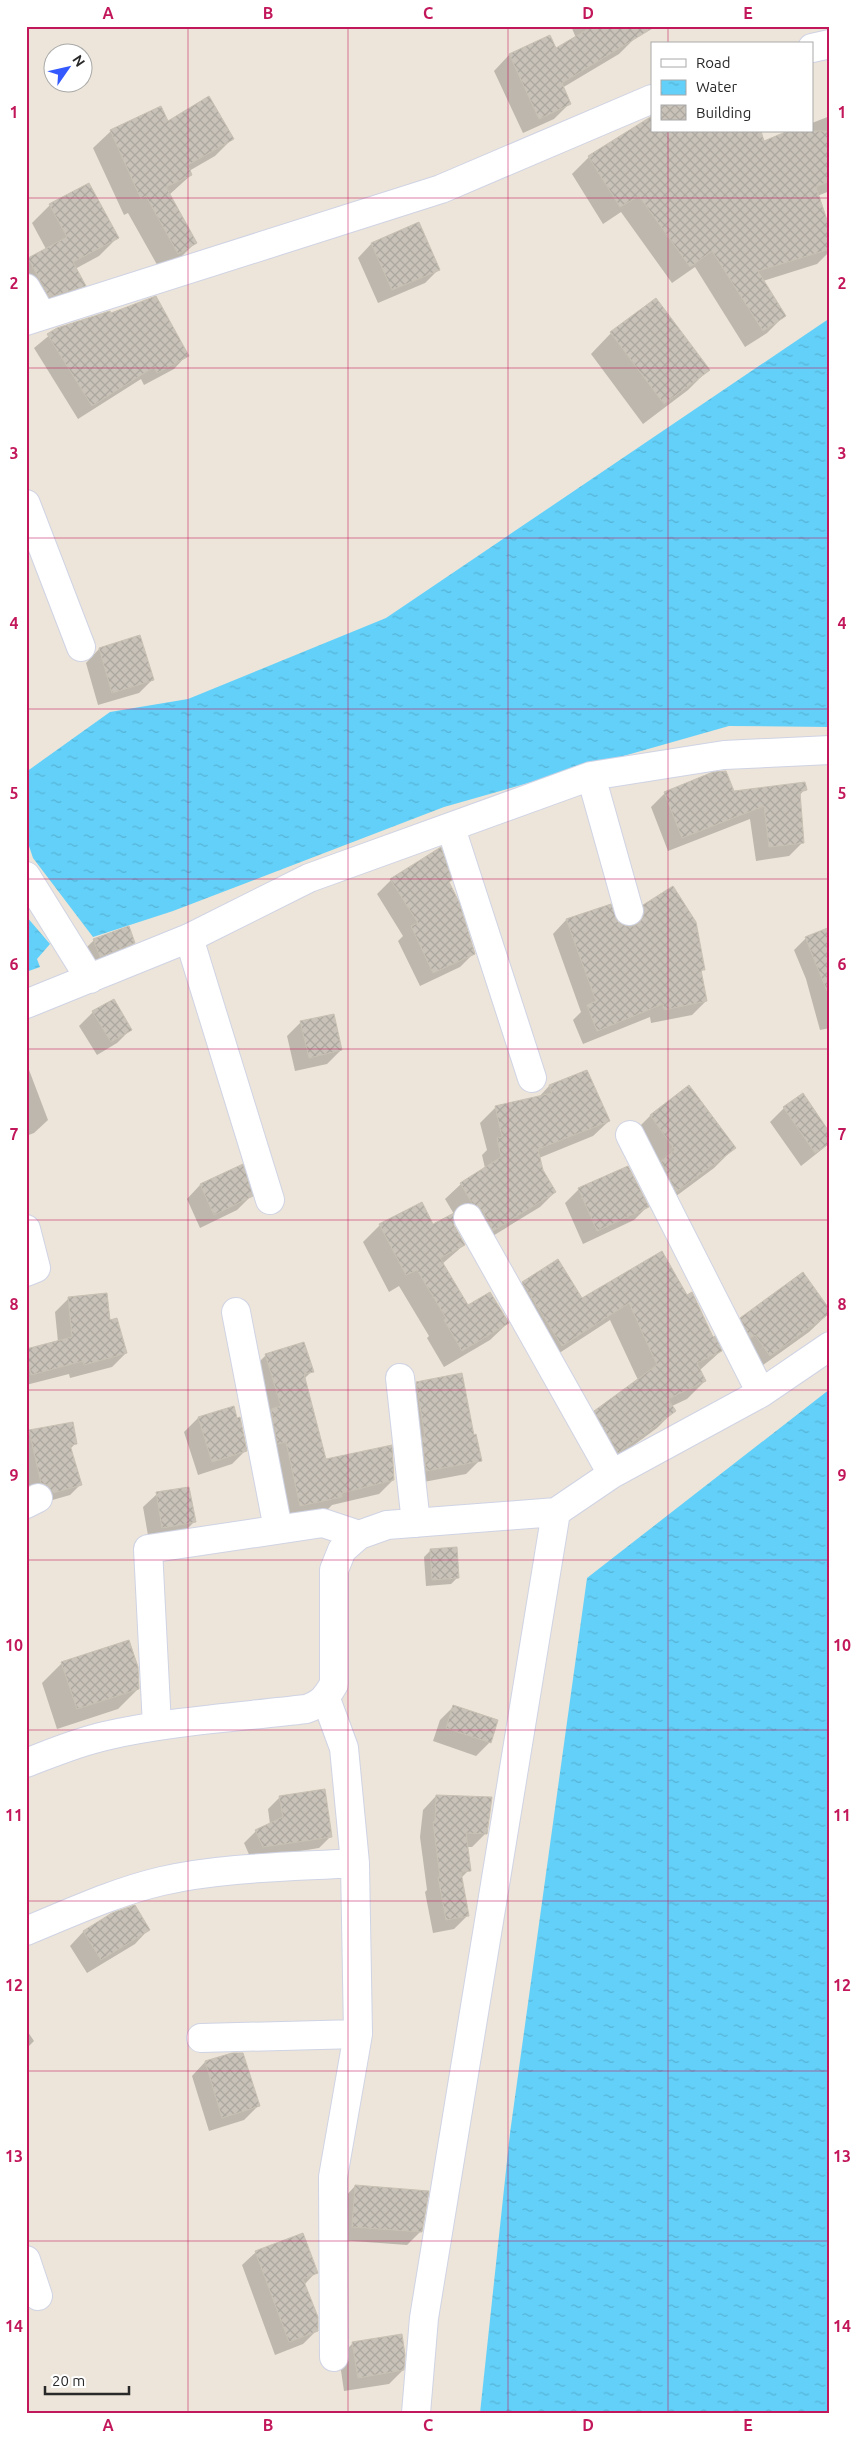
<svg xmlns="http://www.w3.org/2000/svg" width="856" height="2439" viewBox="0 0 856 2439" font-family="Ubuntu,sans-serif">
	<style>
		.water { fill: url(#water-ripples) }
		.shadow { fill: #0003 }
		.building { fill: url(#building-cross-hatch); stroke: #c8c1b3 }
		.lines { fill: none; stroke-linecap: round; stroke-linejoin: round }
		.minor-casing { stroke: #cfd3e4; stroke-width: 30 }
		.minor { stroke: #fff; stroke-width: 28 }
		.grid { fill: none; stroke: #c2185b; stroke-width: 1; stroke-opacity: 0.55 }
		.neatline { fill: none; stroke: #c2185b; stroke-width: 2 }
		.grid-label { font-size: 16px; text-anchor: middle; font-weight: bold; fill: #c2185b }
	</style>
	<defs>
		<pattern id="water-ripples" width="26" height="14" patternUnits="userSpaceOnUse" patternTransform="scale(1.25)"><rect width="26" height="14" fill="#63d0f9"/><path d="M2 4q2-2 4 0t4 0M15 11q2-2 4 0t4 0" fill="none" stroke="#56b3d5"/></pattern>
		<pattern id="building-cross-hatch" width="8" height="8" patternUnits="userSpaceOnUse" patternTransform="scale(1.25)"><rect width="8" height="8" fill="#c8c2b9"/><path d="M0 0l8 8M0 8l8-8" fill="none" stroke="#aca79f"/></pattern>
	</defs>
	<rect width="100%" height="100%" fill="#ede5d9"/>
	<!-- water -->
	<path class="water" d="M830,318V727L729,726L444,807L173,911L93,937L33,858L26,837V772L110,712L188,699L386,618Z
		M26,916L50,944L37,959L40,967L26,972Z
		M830,1389V2413H480L510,2133L587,1578Z"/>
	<!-- shadow -->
	<path class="shadow" d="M571,26H628L635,38L619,54L562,88L570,103L554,119L523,133L494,71L509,55L549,37L555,50L576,38Z
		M830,116V191L817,196L830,233V251L817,264L763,281L784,316L767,333L745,347L695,267L672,283L621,212L603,224L572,174L589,157L652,117V131L764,142L812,131V123Z
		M167,123L232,139L215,156L189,171L191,175L169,195L195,243L178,260L160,270L128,213L124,215L93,148L111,131Z
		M50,205L117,238L99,256L75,269L84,285L66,303L26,306V260L46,249L32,223Z
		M371,244L439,269L425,283L378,303L358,258Z
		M656,300L708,370L688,390L643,424L591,354L611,333Z
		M111,314L187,355L174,369L144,385L141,379L78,419L34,348L57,329Z
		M99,649L153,679L139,693L98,705L86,663Z
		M805,789L799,796L803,842L789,856L756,861L750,819L668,851L651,807L665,793Z
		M440,849L448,882L474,953L460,967L420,986L398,941L403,936L377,894L391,880Z
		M644,906L704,969L700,973L706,1001L692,1015L651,1023L650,1017L583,1044L573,1020L581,1012L553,934L566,920L618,923L631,927L630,920Z
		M830,928V1028L820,1030L806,979L794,950L806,938Z
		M94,940L134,943L120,956L86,970L80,954Z
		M93,1012L131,1029L117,1043L97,1055L79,1026Z
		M301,1022L341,1050L327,1064L295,1071L287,1036Z
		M26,1062L48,1120L34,1133L26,1136Z
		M586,1072L609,1121L593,1136L539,1158L542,1171L555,1192L540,1207L478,1245L457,1219L445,1199L461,1184L485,1168L482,1155L487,1150L480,1123L496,1107L538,1098L549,1086Z
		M689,1087L734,1148L714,1168L656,1211L630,1136L650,1116Z
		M802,1095L830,1143L801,1166L770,1122L784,1108Z
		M242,1166L251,1196L237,1210L200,1228L187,1199L200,1185Z
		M628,1167L647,1207L634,1220L583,1244L565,1203L578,1190Z
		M380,1225L453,1226L464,1245L442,1264L467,1307L508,1323L490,1340L444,1367L427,1338L429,1336L399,1286L389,1292L363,1242Z
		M662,1253L721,1351L700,1370L705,1381L687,1399L672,1406L675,1410L657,1428L600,1470L577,1429L595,1412L638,1380L610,1320L544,1363L505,1301L523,1283L582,1300Z
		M69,1298L109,1322L126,1353L112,1367L70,1378L69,1374L26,1385V1350L58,1342L55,1312Z
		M830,1312L809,1332L749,1375L721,1339L741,1319Z
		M266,1355L312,1371L304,1379L325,1460L393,1480L379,1494L332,1505L327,1510L286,1519L252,1369Z
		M417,1383L473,1436L480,1460L466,1474L413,1484L403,1397Z
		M233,1407L246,1450L232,1464L198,1475L184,1432L198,1418Z
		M72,1424L76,1443L70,1449L81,1484L70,1495L42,1503L31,1494L26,1473V1435L29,1432Z
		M157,1494L195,1521L181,1535L149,1541L143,1507Z
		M431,1550L458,1577L451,1584L426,1586L424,1557Z
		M62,1663L138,1689L118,1709L57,1729L42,1683Z
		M454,1706L490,1742L476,1756L433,1741L440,1720Z
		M436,1796L486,1833L472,1847H466L469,1870L461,1878L468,1915L454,1929L433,1933L425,1892L427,1890L420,1837L423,1810Z
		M280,1797L331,1836L319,1848L251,1859L244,1843L256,1831L270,1824L268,1809Z
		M113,1914L148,1930L135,1944L87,1973L70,1946L83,1932Z
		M26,2029L34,2041L26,2049Z
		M205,2062L258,2106L244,2120L209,2131L192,2076Z
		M355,2186L421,2231L407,2245L339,2240L342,2200Z
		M256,2252L316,2272L304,2285L317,2330L303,2344L275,2355L242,2265Z
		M352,2344L403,2370L389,2384L344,2391L339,2357Z"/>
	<!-- building -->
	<path class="building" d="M593,26H656L562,83L571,104L539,119L509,54L550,35L556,48Z
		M209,96L234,139L188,165L192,175L166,187L197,243L178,254L146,196L141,199L110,130L161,106L168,121Z
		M652,116V131H761L764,141L788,131H830V181L816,187L830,229V249L758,271L786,316L763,331L712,251L690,267L639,196L620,207L588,156Z
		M89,183L119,238L73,262L86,286L49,297L28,258L67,237L49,204Z
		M419,222L440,270L392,290L371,243Z
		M156,296L189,356L157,373L154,367L92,406L47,334L57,328L110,311L111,313Z
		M656,298L710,370L664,404L610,332Z
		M140,635L154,680L112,693L99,648Z
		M726,771L734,791L805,782L807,790L800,792L804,843L769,847L764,806L682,838L664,792L713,772Z
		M441,847L452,880L449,882L459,902L475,954L433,973L411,926L418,923L390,879Z
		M673,886L696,922L705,970H701L707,1001L664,1010L663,1004L597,1031L587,1005L596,1001L566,919L611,904L618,922L626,926H634L640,922L644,915L643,905Z
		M129,926L135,943L100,957L93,939Z
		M830,927V996H829L805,937Z
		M114,999L132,1030L111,1042L92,1011Z
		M334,1014L342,1050L309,1058L300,1021Z
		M587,1070L610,1121L538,1149L543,1170L556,1192L493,1231L482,1210L472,1203L460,1183L501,1157L497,1138L502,1137L495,1106L552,1093L549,1085Z
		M689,1085L736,1148L676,1192L661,1161L675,1150L650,1115Z
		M803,1093L830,1133V1143L815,1153L783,1107Z
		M243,1164L253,1196L214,1215L200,1184Z
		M628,1166L649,1207L597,1231L578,1188Z
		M422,1202L433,1224L454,1213V1225L465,1245L440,1258L468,1305L490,1292L509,1323L462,1351L444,1320L446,1318L417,1270L406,1275L379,1224Z
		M662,1251L687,1295L692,1292L713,1337L715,1336L722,1351L697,1363L706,1381L668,1399L676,1411L618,1453L594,1411L657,1365L629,1303L562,1346L522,1282L558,1259L582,1298Z
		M803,1272L830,1310V1313L770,1356L755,1335L750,1338L740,1318Z
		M107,1293L110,1320L117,1318L127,1353L84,1365L83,1361L31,1375L26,1349L72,1337L68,1297Z
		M304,1342L314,1372L304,1374L326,1459L392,1445L394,1480L342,1493V1497L300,1506L286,1442L277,1444L271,1409L281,1406L265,1354Z
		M462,1373L474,1435L476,1434L482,1461L426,1471L422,1438L425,1437L416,1382Z
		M234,1406L237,1418L240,1417L247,1451L212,1462L198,1417Z
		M73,1422L77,1444L70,1445L82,1485L53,1493L47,1485L41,1483L29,1430Z
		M189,1487L196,1522L162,1528L156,1492Z
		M457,1547L459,1578L432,1580L430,1549Z
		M129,1640L138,1667L139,1689L77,1709L61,1662Z
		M453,1705L498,1720L491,1743L446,1728Z
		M325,1789L332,1837L263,1847L255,1830L283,1817L279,1796Z
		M436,1795L492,1797L487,1834L466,1833L471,1871L461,1872L469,1916L446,1920L438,1877H440L433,1822L435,1821Z
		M135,1905L150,1930L101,1960L83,1931L112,1913Z
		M232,2053H243L260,2106L222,2118L205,2061Z
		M355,2185L429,2191L422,2232L352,2227Z
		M303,2233L318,2273L303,2279L318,2317V2331L289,2342L255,2251Z
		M402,2334L405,2355L404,2370L358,2378L352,2342Z"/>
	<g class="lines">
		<!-- minor casing -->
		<g class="minor-casing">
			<path id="minor" d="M812,48L830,44
				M26,288L41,314
				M26,321L441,189L652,99
				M26,504L81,647
				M591,776L629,911
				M451,828L532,1078
				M26,876L90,979
				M189,938L270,1200
				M26,1004L189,938L309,878L591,776L724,755L830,750
				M630,1135L761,1393
				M468,1218L612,1474
				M26,1229L36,1268L26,1272
				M236,1312L278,1529
				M400,1378L416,1523
				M26,1504L38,1498
				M326,1699L344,1748L355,1863L358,2034L333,2177L334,2357
				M157,1726L148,1549L323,1523L359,1535
				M26,1763C52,1753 78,1742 105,1736C171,1721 239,1717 306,1709C321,1704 326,1698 334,1684V1570L342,1550L359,1535L387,1525L556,1512L612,1474L761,1393L830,1346
				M26,1931C70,1913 115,1892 162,1881C224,1867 292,1867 355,1863
				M201,2038L358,2034
				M26,2260L38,2296
				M416,2413L424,2318L556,1512"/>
		</g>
		<!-- minor -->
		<use href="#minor" class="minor"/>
	</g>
	<!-- grid -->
	<path class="grid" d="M188,26V2413M348,26V2413M508,26V2413M668,26V44M668,131V2413M26,198H830M26,368H830M26,538H830M26,709H830M26,879H830M26,1049H830M26,1220H830M26,1390H830M26,1560H830M26,1730H830M26,1901H830M26,2071H830M26,2241H830"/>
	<!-- border -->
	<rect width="856" height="2439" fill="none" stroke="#ffffff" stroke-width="55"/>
	<!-- legend -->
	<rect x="651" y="42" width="162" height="90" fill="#ffffff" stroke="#a9a9a9"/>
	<rect x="661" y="59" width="25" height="8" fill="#ffffff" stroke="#a9a9a9"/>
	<text x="696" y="68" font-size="15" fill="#292929">Road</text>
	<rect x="661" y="80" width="25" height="15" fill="url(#water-ripples)" stroke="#a9a9a9"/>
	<text x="696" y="92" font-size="15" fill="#292929">Water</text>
	<rect x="661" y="105" width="25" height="15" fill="url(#building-cross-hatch)" stroke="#a9a9a9"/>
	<text x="696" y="118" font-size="15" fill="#292929">Building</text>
	<!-- north arrow -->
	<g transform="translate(68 68) rotate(56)"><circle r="24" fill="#ffffff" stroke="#a9a9a9"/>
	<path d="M0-4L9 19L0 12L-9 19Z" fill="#3459ff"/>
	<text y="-8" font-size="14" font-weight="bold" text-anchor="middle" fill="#292929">N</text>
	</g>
	<!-- scale -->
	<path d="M45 2386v8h84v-8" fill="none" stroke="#292929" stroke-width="2.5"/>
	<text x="52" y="2386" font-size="15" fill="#292929" stroke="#ffffff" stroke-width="4" paint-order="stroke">20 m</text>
	<rect x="28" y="28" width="800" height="2384" class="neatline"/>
	<g class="grid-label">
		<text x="108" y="19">A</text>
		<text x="268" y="19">B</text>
		<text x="428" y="19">C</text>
		<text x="588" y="19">D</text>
		<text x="748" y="19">E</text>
		<text x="14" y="118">1</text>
		<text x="842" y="118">1</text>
		<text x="14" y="289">2</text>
		<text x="842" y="289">2</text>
		<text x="14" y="459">3</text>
		<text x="842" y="459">3</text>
		<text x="14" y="629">4</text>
		<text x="842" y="629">4</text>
		<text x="14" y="799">5</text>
		<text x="842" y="799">5</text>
		<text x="14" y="970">6</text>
		<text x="842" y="970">6</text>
		<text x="14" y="1140">7</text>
		<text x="842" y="1140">7</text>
		<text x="14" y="1310">8</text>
		<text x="842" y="1310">8</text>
		<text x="14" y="1481">9</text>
		<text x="842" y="1481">9</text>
		<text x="14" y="1651">10</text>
		<text x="842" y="1651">10</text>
		<text x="14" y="1821">11</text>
		<text x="842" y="1821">11</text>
		<text x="14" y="1991">12</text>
		<text x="842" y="1991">12</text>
		<text x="14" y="2162">13</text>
		<text x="842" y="2162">13</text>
		<text x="14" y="2332">14</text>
		<text x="842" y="2332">14</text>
		<text x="108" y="2431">A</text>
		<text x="268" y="2431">B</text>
		<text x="428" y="2431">C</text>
		<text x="588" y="2431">D</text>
		<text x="748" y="2431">E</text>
	</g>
</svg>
